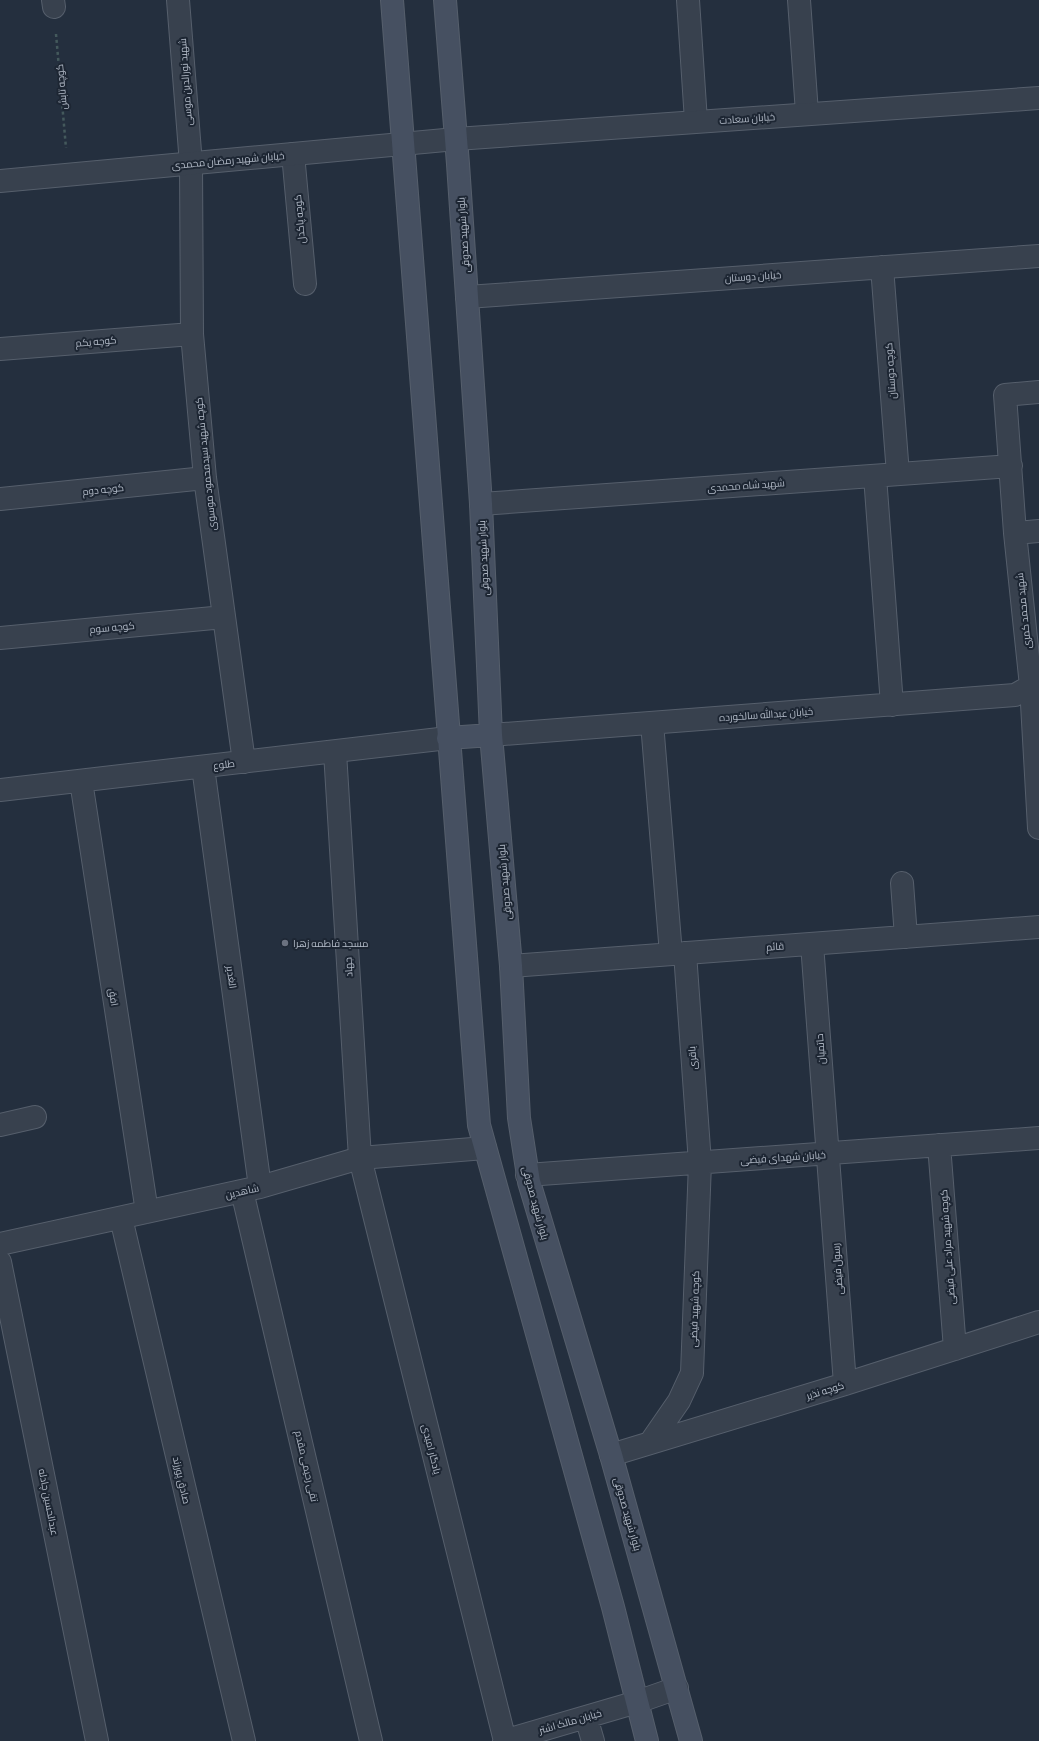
<svg xmlns="http://www.w3.org/2000/svg" width="1039" height="1741" viewBox="0 0 1039 1741" font-family="Commissioner,Cairo,sans-serif">
	<style>
		.lines { fill: none; stroke-linecap: round; stroke-linejoin: round }
		.minor-casing { stroke: #565f6c; stroke-width: 24 }
		.tertiary-casing { stroke: #565f6c; stroke-width: 24 }
		.secondary-casing { stroke: #565f6c; stroke-width: 24 }
		.path { stroke: #44595c; stroke-width: 2.5; stroke-dasharray: 3 3; stroke-linecap: butt }
		.minor { stroke: #38414e; stroke-width: 22 }
		.tertiary { stroke: #38414e; stroke-width: 22 }
		.secondary { stroke: #465061; stroke-width: 22 }
		.worship-dot { fill: #6b7280; stroke: #1d2633; stroke-width: 1.5 }
		.labels { text-anchor: middle; dominant-baseline: central; stroke-width: 4; stroke-linejoin: round; paint-order: stroke }
		.street-label { font-size: 10px; fill: #b4bcc9; stroke: #1d2633 }
		.poi-label { font-size: 10px; fill: #b4bcc9; stroke: #1d2633; text-anchor: start }
	</style>
	<rect width="100%" height="100%" fill="#242f3e"/>
	<g class="lines">
		<!-- minor casing -->
		<g class="minor-casing">
			<path id="minor" d="M53,0L54,7
				M178,0L191,164L192,334L205,478L244,762
				M688,0L696,121
				M799,0L807,113
				M293,154L305,284
				M882,267L898,474
				M467,297L1039,256
				M0,349L192,334
				M1039,392L1005,395L1015,533L1031,686L1039,828
				M875,476L892,705
				M0,499L205,478
				M481,504L1011,466
				M1015,533L1039,531
				M0,638L224,617
				M652,723L671,954
				M491,735L1015,695L1031,686L1039,685
				M335,752L360,1158L505,1741
				M203,767L260,1187
				M81,781L147,1212
				M0,790L448,738
				M902,883L906,937
				M812,944L845,1384
				M511,966L1039,927
				M0,1125L35,1117
				M939,1145L955,1349
				M527,1175L1039,1138
				M242,1191L371,1741
				M121,1218L244,1741
				M0,1244L260,1187L360,1158L485,1148
				M0,1262L97,1741
				M650,1443L679,1401L692,1373L700,1163L685,953
				M611,1455L845,1384L1039,1322
				M586,1717L593,1741
				M504,1741L637,1702L677,1688"/>
		</g>
		<!-- tertiary casing -->
		<g class="tertiary-casing">
			<path id="tertiary" d="M0,181L456,139L1039,98"/>
		</g>
		<!-- secondary casing -->
		<g class="secondary-casing">
			<path id="secondary" d="M392,0L479,1125L613,1607L647,1741
				M445,0L458,164L481,504L491,735L511,966L519,1118L529,1182L611,1455L691,1741
				M448,738L491,735"/>
		</g>
		<!-- path -->
		<path class="path" d="M56,34L66,148"/>
		<!-- minor -->
		<use href="#minor" class="minor"/>
		<!-- tertiary -->
		<use href="#tertiary" class="tertiary"/>
		<!-- secondary -->
		<use href="#secondary" class="secondary"/>
	</g>
	<!-- markers -->
	<circle class="worship-dot" cx="285" cy="943" r="4"/>
	<g class="labels">
		<!-- street labels -->
		<g class="street-label">
			<text transform="translate(185 82) rotate(-94)">شهید نورالدین موسی</text>
			<text transform="translate(61 87) rotate(-95)">کوچه تابش</text>
			<text transform="translate(747 118) rotate(-4)">خیابان سعادت</text>
			<text transform="translate(228 160) rotate(-5)">خیابان شهید رمضان محمدی</text>
			<text transform="translate(299 219) rotate(-95)">کوچه پاکدل</text>
			<text transform="translate(463 235) rotate(-94)">بلوار شهید صدوقی</text>
			<text transform="translate(753 276) rotate(-4)">خیابان دوستان</text>
			<text transform="translate(96 341) rotate(-5)">کوچه یکم</text>
			<text transform="translate(890 371) rotate(-94)">کوچه دوستان</text>
			<text transform="translate(205 464) rotate(-96)">کوچه شهید سیدمحمود موسوی</text>
			<text transform="translate(746 485) rotate(-4)">شهید شاه محمدی</text>
			<text transform="translate(103 489) rotate(-6)">کوچه دوم</text>
			<text transform="translate(483 558) rotate(-93)">بلوار شهید صدوقی</text>
			<text transform="translate(1023 611) rotate(-96)">شهید محمد کمری</text>
			<text transform="translate(112 627) rotate(-5)">کوچه سوم</text>
			<text transform="translate(766 714) rotate(-4)">خیابان عبدالله سالخورده</text>
			<text transform="translate(224 764) rotate(-6)">طلوع</text>
			<text transform="translate(504 882) rotate(-95)">بلوار شهید صدوقی</text>
			<text transform="translate(775 946) rotate(-4)">قائم</text>
			<text transform="translate(348 967) rotate(-93)">جهاد</text>
			<text transform="translate(232 977) rotate(82)">الغدیر</text>
			<text transform="translate(114 997) rotate(81)">افق</text>
			<text transform="translate(820 1049) rotate(-94)">حاتمیان</text>
			<text transform="translate(692 1058) rotate(-94)">باقری</text>
			<text transform="translate(783 1157) rotate(-4)">خیابان شهدای فیضی</text>
			<text transform="translate(242 1191) rotate(-13)">شاهدین</text>
			<text transform="translate(536 1203) rotate(75)">بلوار شهید صدوقی</text>
			<text transform="translate(947 1247) rotate(-94)">کوچه شهید مراد علی فیضی</text>
			<text transform="translate(837 1269) rotate(-94)">رسول فیضی</text>
			<text transform="translate(694 1309) rotate(-88)">کوچه شهید فیضی</text>
			<text transform="translate(825 1390) rotate(-17)">کوچه نذیر</text>
			<text transform="translate(432 1449) rotate(76)">یادگار امیدی</text>
			<text transform="translate(307 1466) rotate(77)">تقی رحیمی مقدم</text>
			<text transform="translate(182 1480) rotate(77)">صادق پورزند</text>
			<text transform="translate(49 1502) rotate(79)">عبدالحسین چادله</text>
			<text transform="translate(628 1514) rotate(74)">بلوار شهید صدوقی</text>
			<text transform="translate(570 1721) rotate(-16)">خیابان مالک اشتر</text>
		</g>
		<!-- poi labels -->
		<g class="poi-label">
			<text x="293" y="943">مسجد فاطمه زهرا</text>
		</g>
	</g>
</svg>
